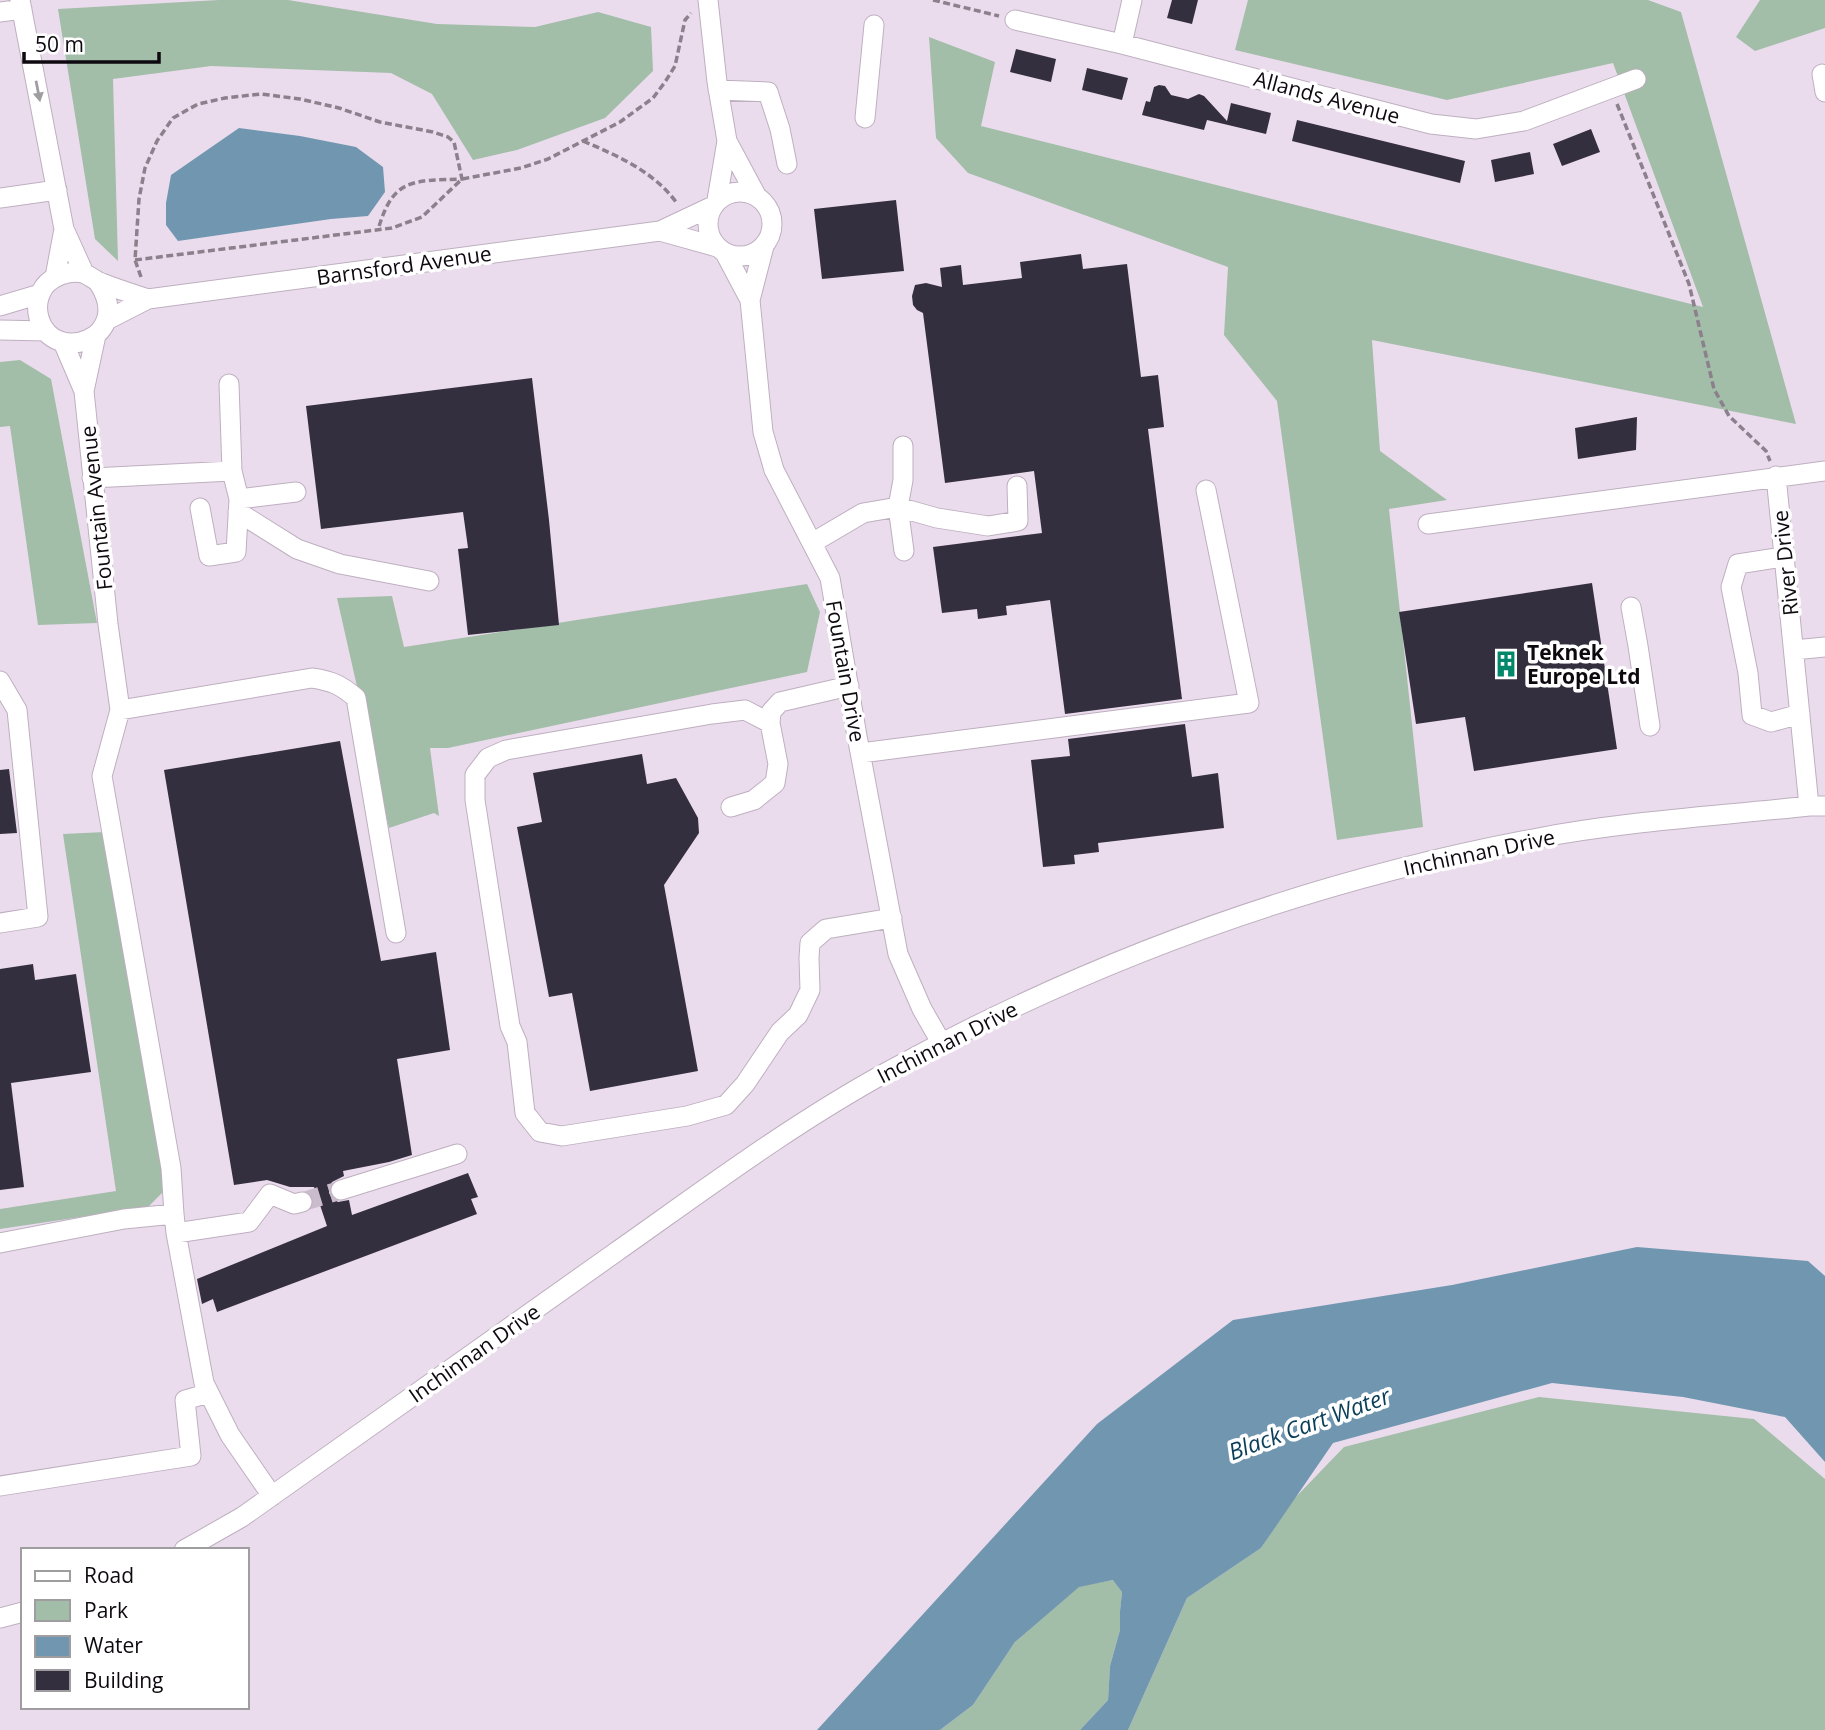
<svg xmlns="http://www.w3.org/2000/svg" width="1825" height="1730" viewBox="0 0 1825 1730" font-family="'Open Sans',sans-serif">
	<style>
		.green { fill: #a2bda8 }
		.water { fill: #7197b0 }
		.building { fill: #342f3f }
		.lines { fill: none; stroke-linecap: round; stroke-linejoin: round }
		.minor-tunnel { stroke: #cabccc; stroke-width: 19; stroke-dasharray: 19 10; stroke-linecap: butt }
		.minor-casing { stroke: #beafc0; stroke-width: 21 }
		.path { stroke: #8b808c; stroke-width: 3.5; stroke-dasharray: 7 3.5; stroke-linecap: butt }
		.minor { stroke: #fff; stroke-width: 19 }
		.oneway { fill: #9f9d9f }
		.labels { text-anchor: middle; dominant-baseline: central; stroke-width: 7; stroke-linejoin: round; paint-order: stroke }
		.street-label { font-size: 21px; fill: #0e090f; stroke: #fff }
		.poi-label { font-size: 21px; font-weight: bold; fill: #0e090f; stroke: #fff; text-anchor: start }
		.water-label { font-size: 23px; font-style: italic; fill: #0b3e59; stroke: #fff }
	</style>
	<rect width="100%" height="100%" fill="#ebdced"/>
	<!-- green -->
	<path class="green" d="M219,0H288L437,24L535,27L598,12L651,27L653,71L605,118L517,150L473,160L432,94L391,73L211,66L113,79L118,261L95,239L58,9Z
		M1248,0H1648L1681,12L1796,424L1372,340L1380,451L1447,500L1389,509L1423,827L1337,840L1277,401L1224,335L1228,267L968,173L936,138L929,37L995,62L981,126L1703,307L1613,63L1447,100L1235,50Z
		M1760,0H1825V28L1755,51L1736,37Z
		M20,360L51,379L97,623L38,625L10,426L0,427V362Z
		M807,584L820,612L807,672L448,748H430L439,816L434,813L389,828L337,598L392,596L404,647Z
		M105,832L166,1189L148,1207L0,1229V1209L116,1191L63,834Z
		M1539,1397L1754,1419L1825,1479V1730H1128L1187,1598L1261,1548L1293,1500L1344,1447Z
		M1114,1580L1122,1592L1120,1611V1630L1110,1666L1108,1700L1080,1730H940L973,1705L1015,1642L1079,1586Z"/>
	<!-- water -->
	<path class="water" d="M239,128L300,136L356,147L383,167L385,192L368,216L331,219L178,241L166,225V203L171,175Z
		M1637,1247L1808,1261L1825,1276V1462L1785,1417L1683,1397L1552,1383L1333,1443L1261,1548L1187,1598L1128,1730H1080L1108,1700L1110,1666L1120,1630V1611L1122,1592L1113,1580L1079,1587L1015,1642L973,1705L940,1730H817L1097,1424L1233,1320L1452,1285Z"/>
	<!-- building -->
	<path class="building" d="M1172,0H1198L1192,24L1167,18Z
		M1016,49L1056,59L1051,82L1010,72Z
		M1087,68L1128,78L1122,100L1082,90Z
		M1159,85L1165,86L1171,95L1188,99L1199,94L1204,96L1227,121L1231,103L1271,113L1266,134L1207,120L1204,130L1142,115L1146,101L1150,102L1154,87Z
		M1297,120L1465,161L1460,183L1292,141Z
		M1591,129L1600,152L1562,166L1553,144Z
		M1530,152L1534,174L1495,182L1491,160Z
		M896,200L904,271L822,279L814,209Z
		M1081,254L1083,269L1127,264L1141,377L1158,375L1164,427L1148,429L1182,699L1065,714L1050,600L1006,606L1007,615L978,619L977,609L942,613L933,547L1042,533L1034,471L945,483L923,313L917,310L913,305L912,296L915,285L926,283L942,287L940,268L961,265L963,285L1022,278L1020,262Z
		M532,378L549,520L559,625L468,635L458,549L468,548L463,512L321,529L306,406Z
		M1637,417L1636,450L1578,459L1575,428Z
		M1592,583L1617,749L1474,771L1465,717L1416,724L1399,612Z
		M1185,724L1192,777L1218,773L1224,828L1098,843L1099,852L1074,855L1075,864L1043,867L1031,760L1070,756L1068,739Z
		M340,741L381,961L436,952L450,1050L397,1059L412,1155L389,1162L343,1171L344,1176L332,1182L329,1188V1193L332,1198L338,1202L349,1200L352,1215L468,1173L478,1197L471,1199L477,1214L217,1312L213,1299L202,1304L197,1279L327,1226L314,1187H290L267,1180L234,1185L164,770Z
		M642,754L647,784L676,778L698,818L699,833L664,885L698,1071L590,1091L572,993L549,997L517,827L542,822L533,773Z
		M9,769L17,833L0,834V770Z
		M33,964L35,980L76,974L91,1072L11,1083L24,1187L0,1190V969Z"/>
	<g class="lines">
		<!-- minor-tunnel -->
		<path class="minor-tunnel" d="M302,1202L341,1190"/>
		<!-- minor casing -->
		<g class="minor-casing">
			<path id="minor" d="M20,0L64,229L84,273
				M708,0L717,82L727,141L757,197
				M0,12L22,9
				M1015,20L1122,44L1431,124L1476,129L1524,121L1636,79
				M1122,44L1132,0
				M1822,74L1825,92
				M718,90L768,92L780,129L787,164
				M865,118L874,25
				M708 224a32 32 0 1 1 64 0a32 32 0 1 1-64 0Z
				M0,198L57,190
				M717,200L727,141
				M660,231L717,247
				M764,246L750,300L763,432L774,470L830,578L857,736L898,954L922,1009L942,1044
				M725,253L750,300
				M55,277L64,229
				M98,282C136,338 53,367 39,318C36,307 38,296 44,287C52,276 69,270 83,273C89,275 95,281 102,283C117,289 133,294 148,299
				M0,306L40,294
				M107,320L148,299L660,231L713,206
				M0,330L46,331
				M63,342L84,391L108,624L120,710L312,678C332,681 341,685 356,698L396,933
				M84,391L96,335
				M903,446V480L898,507L937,518L988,526L1018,521L1017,486
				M1776,476L1809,806
				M92,478L232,471L229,384
				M239,499L296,492
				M200,508L209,556L236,552L239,499L232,471
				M238,512L297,549L340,564L429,581
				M1428,524L1825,471
				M812,543L863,513L898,507L904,551
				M1783,557L1738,564L1731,587L1748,673L1752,715L1771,722L1800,714
				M1631,607L1638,646L1650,726
				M1794,650L1825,647
				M0,681L17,710L38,917L0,923
				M120,710L102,776L171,1168L174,1214
				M770,723L745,710L712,714L506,750L488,758L475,775V800L510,1026L517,1042L525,1113L540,1132L562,1136L687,1116L726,1105L745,1084L780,1032L798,1015L810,990L809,958L810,943L826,929L892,918
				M861,753L1249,703L1206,490
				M731,807L754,800L775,783L778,764L770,723L771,712L780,702L849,686
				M341,1190L457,1154
				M176,1233L249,1222L270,1194L294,1204L302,1202
				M0,1243L124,1219L174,1214L176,1233L204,1383L230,1435L272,1496
				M0,1486L191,1456L185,1400L209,1393
				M184,1550L242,1517C367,1429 491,1340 616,1252C704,1190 792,1124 887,1072C1093,959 1307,881 1538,838C1627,821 1719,816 1809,806H1825
				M0,1618L23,1612"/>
		</g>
		<!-- path -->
		<path class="path" d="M933,0L999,16
			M1617,104L1689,284L1714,389L1729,416L1766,451L1770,461
			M583,141C618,156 653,171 676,202
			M135,260L392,228L422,217L462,179L521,168L548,159L620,122L653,98L665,82L675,66L685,20L691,13
			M141,277L135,260L139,199L145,168L157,141L173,118L198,104L225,98L261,94L300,99L339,108L380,122L433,132L448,137L454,142L462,179C413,181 393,177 378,230"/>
		<!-- minor -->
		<use href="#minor" class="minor"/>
	</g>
	<!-- one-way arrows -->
	<defs><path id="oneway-solid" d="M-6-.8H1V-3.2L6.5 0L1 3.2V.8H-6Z" transform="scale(1.75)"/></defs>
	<use class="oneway" href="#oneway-solid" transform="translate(38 91) rotate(79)"/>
	<!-- icons -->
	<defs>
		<g id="building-bare" transform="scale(2.1)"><path d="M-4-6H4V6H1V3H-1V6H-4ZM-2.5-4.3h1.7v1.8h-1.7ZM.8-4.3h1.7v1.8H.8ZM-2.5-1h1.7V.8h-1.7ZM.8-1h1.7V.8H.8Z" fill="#02876a" stroke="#fff" stroke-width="2.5" paint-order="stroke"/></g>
	</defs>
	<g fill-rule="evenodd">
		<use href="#building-bare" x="1506" y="664"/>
	</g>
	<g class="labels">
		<!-- street labels -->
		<g class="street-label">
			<text transform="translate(1327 97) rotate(15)">Allands Avenue</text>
			<text transform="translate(404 265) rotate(-8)">Barnsford Avenue</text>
			<text transform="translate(96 508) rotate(-96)">Fountain Avenue</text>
			<text transform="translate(1785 563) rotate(-96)">River Drive</text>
			<text transform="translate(846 671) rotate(80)">Fountain Drive</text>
			<text transform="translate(1479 852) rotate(-12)">Inchinnan Drive</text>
			<text transform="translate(947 1042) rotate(-27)">Inchinnan Drive</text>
			<text transform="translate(474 1353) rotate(-35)">Inchinnan Drive</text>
		</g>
		<!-- poi labels -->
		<g class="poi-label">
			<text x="1527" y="652">Teknek<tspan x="1527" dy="24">Europe Ltd</tspan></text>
		</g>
		<!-- water labels -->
		<g class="water-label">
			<text transform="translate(1309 1423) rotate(-20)">Black Cart Water</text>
		</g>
	</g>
	<!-- legend -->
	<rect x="21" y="1548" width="228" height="161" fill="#ffffff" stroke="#9f9d9f" stroke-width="2"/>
	<rect x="35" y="1571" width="35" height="10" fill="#ffffff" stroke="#9f9d9f" stroke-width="2"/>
	<text x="84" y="1583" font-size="21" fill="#0e090f">Road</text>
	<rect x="35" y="1600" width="35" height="21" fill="#a2bda8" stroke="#9f9d9f" stroke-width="2"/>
	<text x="84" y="1618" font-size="21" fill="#0e090f">Park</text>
	<rect x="35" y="1636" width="35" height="21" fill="#7197b0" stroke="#9f9d9f" stroke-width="2"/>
	<text x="84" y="1653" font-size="21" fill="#0e090f">Water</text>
	<rect x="35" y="1670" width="35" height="21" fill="#342f3f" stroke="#9f9d9f" stroke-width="2"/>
	<text x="84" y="1688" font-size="21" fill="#0e090f">Building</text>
	<!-- scale -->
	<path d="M24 52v10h135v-10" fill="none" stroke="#0e090f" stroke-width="3.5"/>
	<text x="35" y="52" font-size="21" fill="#0e090f" stroke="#ffffff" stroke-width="5" paint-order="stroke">50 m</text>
</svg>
